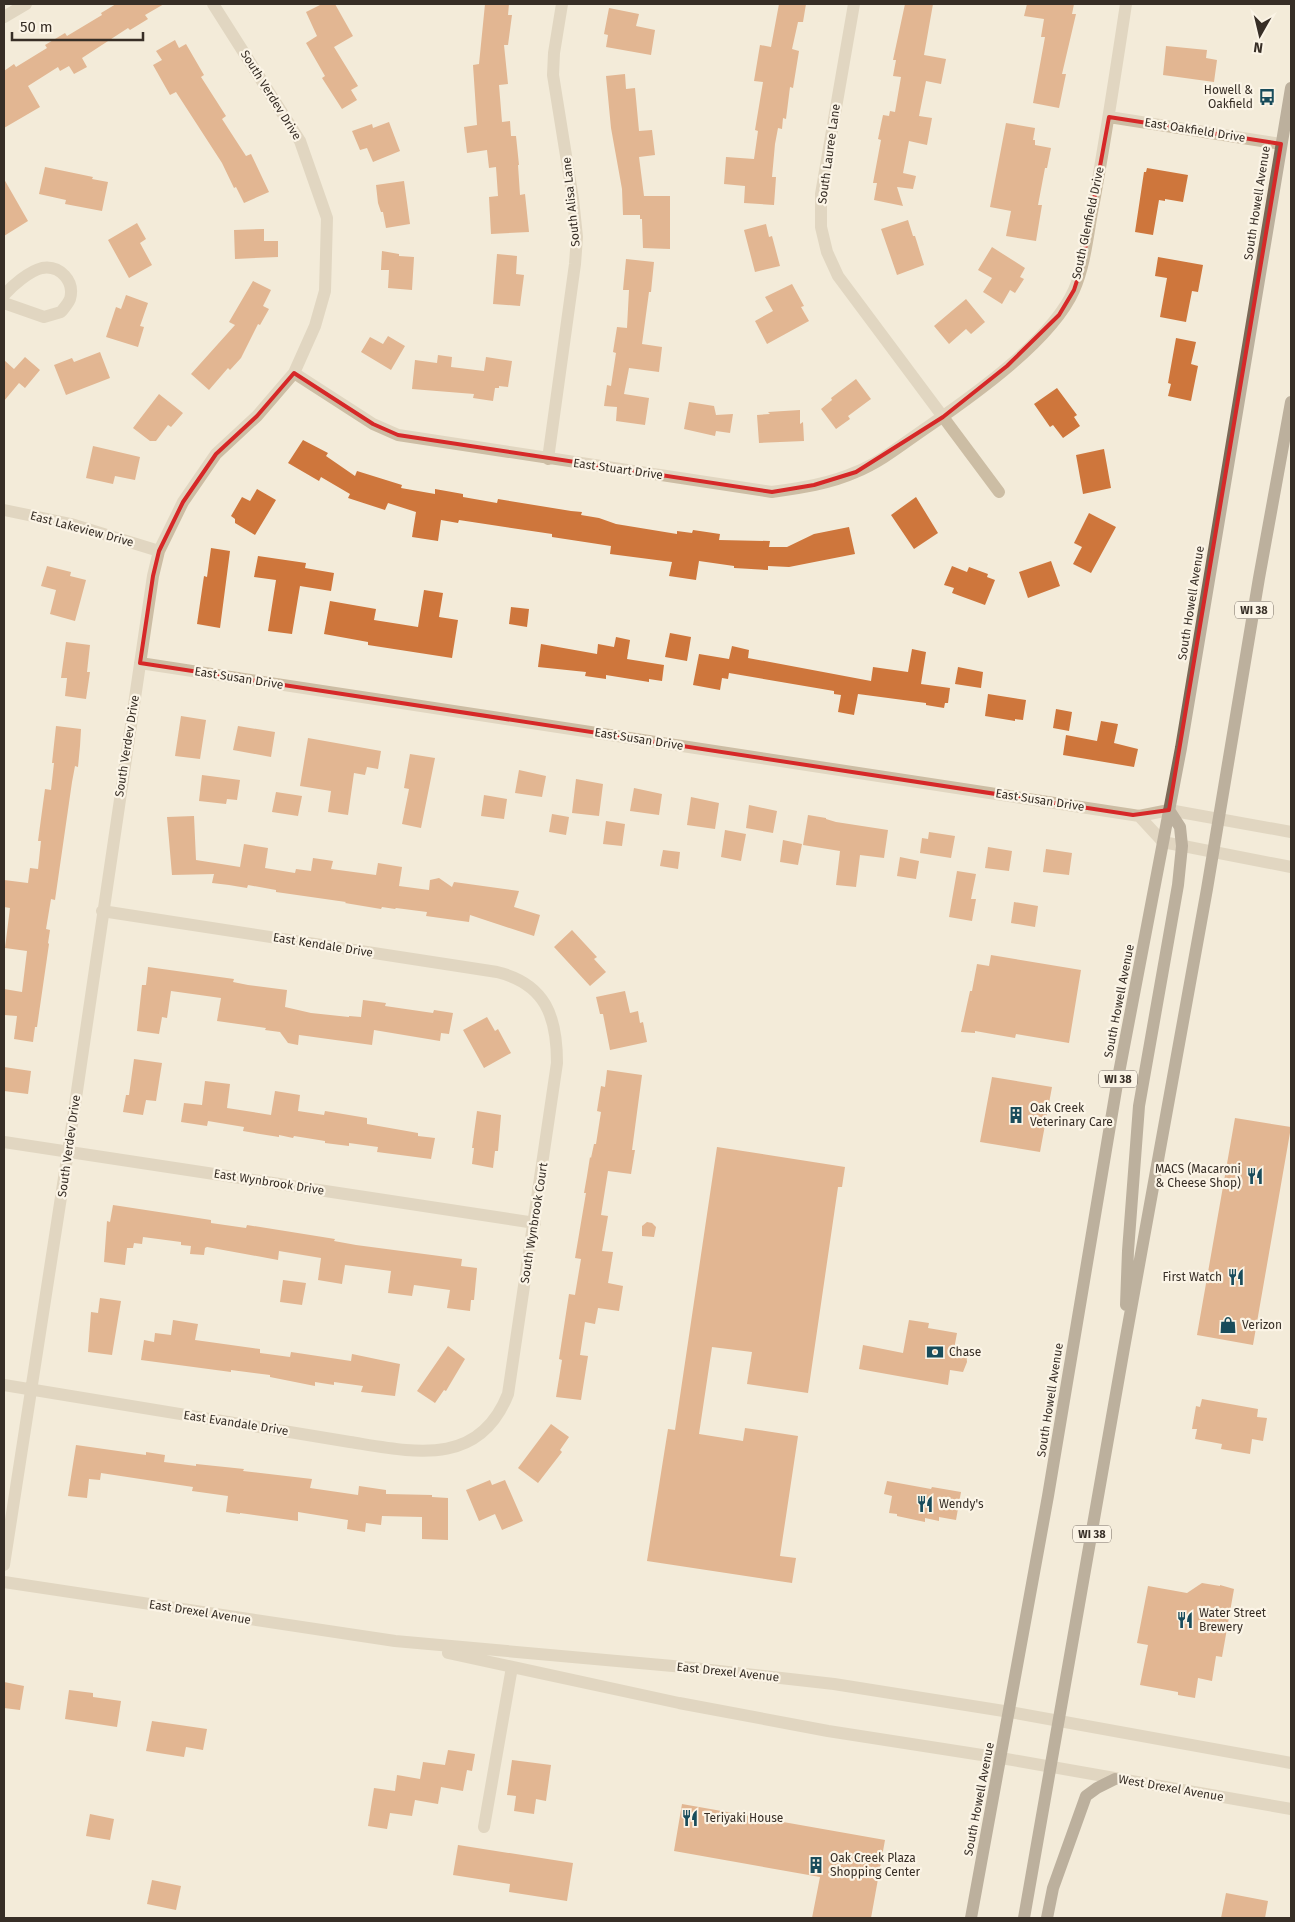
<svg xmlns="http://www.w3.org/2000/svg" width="1295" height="1922" viewBox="0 0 1295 1922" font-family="'Fira Sans',sans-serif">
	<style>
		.building { fill: #ce763c }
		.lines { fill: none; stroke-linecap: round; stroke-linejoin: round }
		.minor { stroke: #ccbda4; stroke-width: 12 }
		.major { stroke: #7a6856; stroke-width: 12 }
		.marked { fill: none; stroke: #d62828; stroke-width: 4; stroke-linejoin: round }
		.labels { text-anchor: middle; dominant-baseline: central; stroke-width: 4.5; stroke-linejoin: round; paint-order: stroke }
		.shield { fill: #fbf4e6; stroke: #726960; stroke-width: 1 }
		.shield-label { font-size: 11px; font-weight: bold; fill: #372e26 }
		.poi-label { font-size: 12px; fill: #372e26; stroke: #fbf4e6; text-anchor: start }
		.street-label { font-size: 12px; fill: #372e26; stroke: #fbf4e6 }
	</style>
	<rect width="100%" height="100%" fill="#f3ebd9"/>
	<!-- building -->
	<path class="building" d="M116,4H164L145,15L148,19L130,30L128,28L82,58L87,67L74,74L69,66L60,71L58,67L28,86L40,107L4,128V71L14,64L16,67L47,48L45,45L65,33L67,36L102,15L101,13Z
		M322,4H335L353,36L334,47L358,86L351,90L357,100L342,109L322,78L325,76L306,43L317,36L306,12Z
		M485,4H509L508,15H512L508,45H504L508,84L499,85L502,122L510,121L511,136H516L519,165H518L520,195L525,194L529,232L491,234L489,197L498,196L496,167L489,168L487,150L467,153L464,127L477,125L473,65L479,64Z
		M779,4H806L803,22H798L792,49L799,51L793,88L790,87L786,119L783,118L782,129L778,128L775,144L772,177H776L774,205L744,203L745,186L724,184L726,157L754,159L758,131L755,130L763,82L754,81L760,45L771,47Z
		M905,4H933L924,55L946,59L941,84L926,81L919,116L932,118L927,145L909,141L903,173L916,176L913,189L897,187L903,206L874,200L877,183H873L881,140L878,139L883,115L889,116L890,111L895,112L901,77L893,76L896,60H893Z
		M1027,4H1074L1072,14H1076L1062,74H1066L1059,108L1033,103L1045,37H1041L1044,19L1024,16Z
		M609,8L639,14L636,26L655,30L651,55L606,47L608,35L604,34Z
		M175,40L179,48L186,44L204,75L201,77L226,116L222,119L246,156L251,154L269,192L244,203L236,187L234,188L222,163L176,92L170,95L153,65L162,60L156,51Z
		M1166,46L1207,50L1206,58L1217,60L1214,82L1163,75Z
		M625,74L626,89L635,88L639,131L652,130L655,155L639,157L644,196H670V249L643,248L642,219H640V215H623L622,189L611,128L606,76Z
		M389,122L400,151L373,162L367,148L360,150L352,131L372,124L373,128Z
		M1006,123L1035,128L1033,140H1035V145L1051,148L1047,168H1045L1038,205H1042L1036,241L1006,236L1011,211L990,207Z
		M45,167L93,177L92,179L108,182L102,211L65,204L66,200L39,194Z
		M1147,168L1188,175L1183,202L1165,199V201L1159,200L1153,235L1135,232L1144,172H1146Z
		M4,179L28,221L4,236Z
		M404,181L410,224L386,228L383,212H381L378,203L376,185Z
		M908,220L913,236H915L924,265L897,275L881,229Z
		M137,223L146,239L140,243L152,265L129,278L108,240Z
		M766,224L769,237L772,236L780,266L755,272L744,230Z
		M264,229V241H278V257L235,259L234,230Z
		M992,247L1025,268L1020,277L1024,279L1015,293L1010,290L1002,304L983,292L992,278L978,270Z
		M382,251L399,254V256L414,257L412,290L388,288L389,270H381Z
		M497,254L517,256L516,274L524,275L520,306L493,304Z
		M1158,257L1203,265L1198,292L1192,291L1186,322L1160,317L1167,278L1155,276Z
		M626,259L654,262L651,292H649L642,344L662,347L659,372L629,368L624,394L649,398L645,425L616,421L617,407L604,406L607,385L611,386L616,353L613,352L617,327L627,328L629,290H623Z
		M253,281L271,290L263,306L269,309L260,325L258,324L241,358L230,370L228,368L209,390L191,374L235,325L229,322Z
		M792,284L804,306L801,307L809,321L767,344L755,321L773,311L765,297Z
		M126,295L148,303L140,326L144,327L138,347L106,337L116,307L121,309Z
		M966,299L985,322L971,334L966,329L949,344L934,326Z
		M388,336L405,346L391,370L361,352L370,337L383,344Z
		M1176,338L1196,342L1191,364L1198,366L1191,401L1168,396L1171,384L1168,383Z
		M100,352L110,378L66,395L54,365L72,358L74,362Z
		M438,355L452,357L451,367L484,371L486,357L512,361L508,387L499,386V388H495L493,401L473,398L474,394L412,389L415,360L437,363Z
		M25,357L40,370L25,388L19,383L4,401V360L14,369Z
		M856,379L871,399L848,416L850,419L836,429L821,409L832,400L831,398Z
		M1057,388L1077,415L1074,417L1080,426L1063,438L1053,425L1050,427L1034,404Z
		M159,394L183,413L171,427L168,425L156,441H150L133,428Z
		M689,402L714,406L716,415L733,414L730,433L716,431L715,436L684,429Z
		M800,410V424L803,422L804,441L759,443L757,415L770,414L768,412Z
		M303,440L328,453L326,456L355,476L357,471L402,485L401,488L435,494V489L463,494V497L497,503L498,499L571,511L582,512L581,515L599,518L616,524L677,534V531L692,533L693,530L720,534L719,540L770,541L769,547H787L814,534L849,527L855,554L789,567L768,566V570L734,568V566L699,561L696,580L669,576L672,562L610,554L611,546L552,537V534L459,520L458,523L441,520L438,541L412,537L416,512L388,503L385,510L348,498L350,494L321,477L319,481L288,463Z
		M93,446L140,457L135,480L115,476L113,484L86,478Z
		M1104,449L1111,488L1083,494L1076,455Z
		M257,489L276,500L255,535L235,523V519L231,516L242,497L250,501Z
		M916,497L938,533L914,549L891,515Z
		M1089,513L1116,527L1091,573L1073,564L1082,547L1074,543Z
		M211,548L230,551L220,628L197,624L204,576L207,577Z
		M258,556L306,563L305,568L334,573L331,591L300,586L292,634L268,631L276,580L254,577Z
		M1051,561L1060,586L1028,598L1019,572Z
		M47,566L71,572L70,576L86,580L75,621L50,614L56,590L41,586Z
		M952,566L967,572L969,567L988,574L987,577L995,580L985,605L952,593L954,588L944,585Z
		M424,590L443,593L439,617L458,620L452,658L368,645V642L324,634L330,601L376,609L374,620L418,627Z
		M511,607L529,609L527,627L509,624Z
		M670,633L691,637L687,661L665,657Z
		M616,637L630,640L627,659L664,665L662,681L649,679V682L606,675V679L585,676L586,672L538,667L541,644L597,654L598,644L614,647Z
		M66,642L90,645L87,672H90L86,699L65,696L67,678H61Z
		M732,646L749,650L748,658L871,681L873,667L908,672L912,649L926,652L921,684L950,688L948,703H945L944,708L926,705V703L858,694L854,715L838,712L841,695L834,694V691L729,673L728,679L722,678L720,690L693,685L699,654L729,659Z
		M958,667L983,672L981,688L955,684Z
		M988,694L1026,700L1023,720L1015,719V721L985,716Z
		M1056,709L1072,712L1069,731L1053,728Z
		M181,716L206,720L200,759L175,756Z
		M1101,721L1118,724L1114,743L1138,749L1134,767L1063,755L1066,735L1097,741Z
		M56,726L81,729L80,746L78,767L75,766L72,782L55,900L51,899L46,929L50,930L48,943L49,944L37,1027H35L33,1042L14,1039L17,1016L4,1015V989L22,992L27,951L5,948L10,908L4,907V880L28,883L30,868L38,869L41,841H38L45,789L51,790L54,763H52Z
		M238,726L275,732L271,757L233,750Z
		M308,738L381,751L378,769L367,767L365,775L354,773L348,815L328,812L331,791L300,786Z
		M410,754L435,758L421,828L402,824L409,789L404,788Z
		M519,770L546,776L542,797L515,793Z
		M202,775L240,780L237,800L227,799L226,804L199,801Z
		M576,779L603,784L599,816L572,813Z
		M634,788L662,794L659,815L630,811Z
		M276,792L302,796L298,816L272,812Z
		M484,795L507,799L504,819L481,816Z
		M691,797L719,803L715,829L687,825Z
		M749,805L777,811L773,833L746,828Z
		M552,814L569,817L566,835L549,832Z
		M808,815L826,818V819L836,822L888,830L884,858L860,855L856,887L836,885L840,851L803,845Z
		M194,816L196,860L240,867L244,844L268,848L265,868L295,873L296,869L311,871L313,858L333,861L331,869L376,875L378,863L402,867L399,886L429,890L430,880L439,878L452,887L454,882L519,891L514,907L540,915L534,936L470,915L469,922L426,916L427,912L396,908L395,909L382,907L381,909L345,903L346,902L276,892V890L248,885L247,888L229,885L212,883L214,874L172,875L167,817Z
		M606,821L625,824L622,846L603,844Z
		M725,830L746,834L741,861L721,857Z
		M929,832L955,836L951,858L920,853L922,838L928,839Z
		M783,840L802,844L798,865L780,862Z
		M988,847L1012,851L1009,871L985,868Z
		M1046,849L1072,853L1069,875L1043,872Z
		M663,850L680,852L678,869L660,866Z
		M900,857L919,861L916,879L897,876Z
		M957,871L976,874L971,899H976L972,921L949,917Z
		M1014,902L1038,906L1035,927L1011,923Z
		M572,930L597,957L594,959L606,972L590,986L554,947Z
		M991,955L1081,970L1069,1043L1016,1034L1015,1038L975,1031V1033L961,1032L970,991H972L977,964L989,966Z
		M148,967L234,979L233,982L248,985L287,990L285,1007L311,1013L349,1017V1016L361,1017L363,1000L386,1003L385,1006L433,1013L434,1010L453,1013L449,1034L441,1033L440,1041L374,1030L372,1045L299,1035L298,1045L288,1043L280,1032L265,1030L266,1028L217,1021L221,998L171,991L167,1018L162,1017L159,1034L137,1031L142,985H146Z
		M625,991L630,1013L638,1011L640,1023L643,1022L647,1042L610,1050L603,1014H600L596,997Z
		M487,1017L495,1031L498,1029L511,1053L484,1068L463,1030Z
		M134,1059L162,1063L156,1101L146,1100L143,1115L123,1112L126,1095H129Z
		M4,1067L31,1071L28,1094L4,1091Z
		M607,1070L642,1075L632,1150H635L631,1174L608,1171L601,1215L608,1216L602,1251L613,1252L608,1283L623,1286L619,1311L598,1308L595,1324L585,1322L580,1355L588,1356L581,1400L556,1397L562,1360L559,1359L569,1294L575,1295L581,1259L575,1258L586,1193H584L587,1176L590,1157L591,1158L594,1144H596L601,1112L597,1111L601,1086L605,1087Z
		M992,1077L1052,1087L1040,1152L980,1142Z
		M205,1081L230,1084L227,1108L271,1115L275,1091L300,1095L298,1111L324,1115L325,1111L367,1118V1124L418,1133V1136L435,1138L431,1159L377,1152L378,1147L349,1143V1146L325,1143V1141L294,1136L293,1138L279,1135V1137L260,1134L243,1131L244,1127L208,1121L207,1126L181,1122L184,1103L202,1105Z
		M477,1111L501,1115L498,1151H495L493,1168L472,1164L474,1148H472Z
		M1235,1118L1291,1127L1253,1345L1197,1335Z
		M717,1147L845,1167L842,1187H838L808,1393L747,1384L752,1352L712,1347L699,1434L743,1441L745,1428L798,1436L780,1556L796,1558L792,1583L647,1561L668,1429L675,1430Z
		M113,1205L211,1220V1223L246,1228L247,1225L335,1239L334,1241L356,1245L462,1259L461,1266L477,1268L474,1300H471L470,1311L447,1308L450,1290L414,1285L412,1296L388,1293L391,1271L345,1265L342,1284L318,1280L321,1258L279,1251L278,1260L207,1247L205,1248L204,1255L190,1254L191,1246L181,1245V1242L143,1237L142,1244L134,1243L133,1248H127L125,1265L104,1262L107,1221L110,1222Z
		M647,1222L652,1223L656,1227L654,1237L642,1236V1226Z
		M283,1280L306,1283L302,1305L280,1302Z
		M100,1298L121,1301L112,1355L88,1352L91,1312L98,1313Z
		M173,1320L198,1324L195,1340L260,1349V1353L290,1357L291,1352L351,1361L352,1354L400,1364L395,1396L361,1392L363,1386L334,1382V1385L315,1382V1386L270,1377V1375L231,1370V1372L141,1360L144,1340L154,1342L155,1333L171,1335Z
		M909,1320L929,1323L928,1328L957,1333L954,1349L966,1351L967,1362L963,1372L950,1370L948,1385L859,1369L863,1345L903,1353Z
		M448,1346L465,1359L446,1391L444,1390L435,1403L417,1391Z
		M1202,1399L1258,1409L1257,1417L1267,1418L1263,1441L1252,1439L1250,1454L1221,1449L1222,1444L1195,1439L1197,1429H1192L1196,1406L1200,1407Z
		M551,1424L569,1437L560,1450L562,1452L538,1483L518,1468Z
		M76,1445L146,1455V1452L165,1455L164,1462L196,1466V1464L225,1467L244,1469L243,1471L312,1479L310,1488L358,1495L359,1486L386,1490V1494L432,1495V1497L448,1498V1540L422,1539V1517L382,1516L381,1525L366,1523L365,1532L347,1529L348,1520L298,1512V1521L240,1513V1514L226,1512L228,1496L192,1491L193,1487L101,1473L100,1480L89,1479L87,1498L68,1496Z
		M490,1480L492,1485L505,1480L523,1521L502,1530L495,1514L479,1521L466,1490Z
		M887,1481L931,1489L932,1487L961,1492L956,1520L939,1517V1521L925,1518V1522L897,1516V1514L889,1513L892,1496L884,1494Z
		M1202,1583L1220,1586V1585L1234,1589L1222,1657L1216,1656L1212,1681L1198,1678L1195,1698L1178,1695V1692L1140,1685L1148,1645L1137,1643L1148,1586L1187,1593Z
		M4,1682L24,1686L20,1710L4,1708Z
		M69,1690L93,1693V1697L121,1701L117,1727L65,1719Z
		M152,1721L207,1729L203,1750L186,1747L184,1757L146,1751Z
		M448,1750L475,1754L472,1771L467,1770L463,1791L441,1787L438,1804L415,1800L412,1816L390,1813L387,1829L368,1826L374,1788L395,1791L397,1775L420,1779L423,1762L445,1765Z
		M512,1760L551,1765L546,1801L536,1799L534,1814L514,1811L516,1796L507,1795Z
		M682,1804L885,1840L871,1918H812L820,1877L674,1851Z
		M90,1814L114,1819L110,1840L86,1836Z
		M458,1845L573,1863L567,1901L509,1892L510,1884L453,1875Z
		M152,1880L181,1886L176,1910L147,1904Z
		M1226,1893L1268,1901L1265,1918H1221Z"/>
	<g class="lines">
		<!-- minor -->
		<path class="minor" d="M854,4L821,194V227L827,252L838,276L999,492
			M4,17L26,4
			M1109,117L1281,144
			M4,295C12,286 29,271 42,268C60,265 75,281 70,299C68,304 64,308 61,312L44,317L4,303
			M294,373L373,424L398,435L772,492C800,488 829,484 856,472C883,461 905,442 929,426C974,395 1052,340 1074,290C1086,263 1088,230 1094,202C1106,136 1116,70 1126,4
			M548,459L575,264L577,237L573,199L553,75L554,53L562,4
			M4,510L71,524L159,551
			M140,663L1133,815L1139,816L1169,810L1291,832
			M1139,816L1163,842L1291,867
			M4,1142L535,1223
			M4,1385L350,1442C413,1452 479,1468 508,1394L557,1063C557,1017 546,984 497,972L102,911
			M4,1565L68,1152L153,576L159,551L183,502L216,454L257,416L294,373L315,326L325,291L327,218L300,141L213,4
			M4,1582L395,1641L684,1667L834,1684L1010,1712L1291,1763
			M448,1653L679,1703L828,1731L1001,1758L1291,1809
			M484,1827L512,1667"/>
		<!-- major -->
		<path class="major" d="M1126,1305L1128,1251L1139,1106L1178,885L1182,846L1180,827L1169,810
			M971,1918L1048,1496L1118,1078L1181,748L1291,88
			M1024,1918L1124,1348L1207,889L1259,578L1291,402
			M1047,1918L1053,1888L1086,1796L1097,1788L1115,1779"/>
	</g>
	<!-- marked area -->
	<path d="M0 0H1295V1922H0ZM1109,117L1281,144L1169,810L1133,815L140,663L153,576L159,551L183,502L216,454L257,416L294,373L373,424L398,435L772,492L814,485L856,472L943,417L1007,366L1059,315L1074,290L1082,265Z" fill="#f3ebd9" fill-opacity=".55" fill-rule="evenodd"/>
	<path class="marked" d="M1109,117L1281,144L1169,810L1133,815L140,663L153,576L159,551L183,502L216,454L257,416L294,373L373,424L398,435L772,492L814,485L856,472L943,417L1007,366L1059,315L1074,290L1082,265Z"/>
	<!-- icons -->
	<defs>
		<g id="bus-bare" transform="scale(1.35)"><path d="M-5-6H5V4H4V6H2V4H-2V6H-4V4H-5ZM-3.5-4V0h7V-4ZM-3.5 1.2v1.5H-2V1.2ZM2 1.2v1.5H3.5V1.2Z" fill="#194c5b" stroke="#fbf4e6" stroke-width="2.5" paint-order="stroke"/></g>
		<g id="building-bare" transform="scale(1.35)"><path d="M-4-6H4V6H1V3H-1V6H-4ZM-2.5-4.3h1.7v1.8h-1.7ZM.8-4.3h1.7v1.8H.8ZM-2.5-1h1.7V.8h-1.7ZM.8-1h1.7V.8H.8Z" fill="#194c5b" stroke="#fbf4e6" stroke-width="2.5" paint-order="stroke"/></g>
		<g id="restaurant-bare" transform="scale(1.35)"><path d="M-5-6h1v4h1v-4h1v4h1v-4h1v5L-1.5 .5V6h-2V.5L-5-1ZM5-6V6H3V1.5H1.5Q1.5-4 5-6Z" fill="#194c5b" stroke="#fbf4e6" stroke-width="2.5" paint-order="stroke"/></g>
		<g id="shop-bare" transform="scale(1.35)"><path d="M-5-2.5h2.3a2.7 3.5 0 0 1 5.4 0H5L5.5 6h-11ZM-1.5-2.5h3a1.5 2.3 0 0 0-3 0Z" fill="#194c5b" stroke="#fbf4e6" stroke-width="2.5" paint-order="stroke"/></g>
		<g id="bank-bare" transform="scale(1.35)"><path d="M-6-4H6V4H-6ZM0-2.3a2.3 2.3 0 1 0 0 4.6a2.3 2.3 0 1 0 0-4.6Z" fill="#194c5b" stroke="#fbf4e6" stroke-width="2.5" paint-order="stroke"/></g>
	</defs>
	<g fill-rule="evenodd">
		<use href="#bus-bare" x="1267" y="97"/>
		<use href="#building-bare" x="1016" y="1115"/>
		<use href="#restaurant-bare" x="1255" y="1176"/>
		<use href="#restaurant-bare" x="1236" y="1277"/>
		<use href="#shop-bare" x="1228" y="1325"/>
		<use href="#bank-bare" x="935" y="1352"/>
		<use href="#restaurant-bare" x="925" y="1504"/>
		<use href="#restaurant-bare" x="1185" y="1620"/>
		<use href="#restaurant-bare" x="690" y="1818"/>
		<use href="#building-bare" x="816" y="1865"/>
	</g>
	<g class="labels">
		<!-- shield labels -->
		<g class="shield">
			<rect x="1235" y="601.5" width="38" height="17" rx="4"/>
			<rect x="1099" y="1070.5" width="38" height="17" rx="4"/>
			<rect x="1073" y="1525.5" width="38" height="17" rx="4"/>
		</g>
		<g class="shield-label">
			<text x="1254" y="610">WI 38</text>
			<text x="1118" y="1079">WI 38</text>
			<text x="1092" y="1534">WI 38</text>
		</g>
		<!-- poi labels -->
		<g class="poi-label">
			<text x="1253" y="90" text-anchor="end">Howell &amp;<tspan x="1253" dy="14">Oakfield</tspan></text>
			<text x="1030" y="1108">Oak Creek<tspan x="1030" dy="14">Veterinary Care</tspan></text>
			<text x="1241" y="1169" text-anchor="end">MACS (Macaroni<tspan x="1241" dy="14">&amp; Cheese Shop)</tspan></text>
			<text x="1222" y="1277" text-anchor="end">First Watch</text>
			<text x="1242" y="1325">Verizon</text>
			<text x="949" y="1352">Chase</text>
			<text x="939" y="1504">Wendy's</text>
			<text x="1199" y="1613">Water Street<tspan x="1199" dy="14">Brewery</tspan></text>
			<text x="704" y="1818">Teriyaki House</text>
			<text x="830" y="1858">Oak Creek Plaza<tspan x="830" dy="14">Shopping Center</tspan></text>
		</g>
		<!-- street labels -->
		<g class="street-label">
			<text transform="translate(271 95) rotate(58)">South Verdev Drive</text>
			<text transform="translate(1195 130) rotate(9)">East Oakfield Drive</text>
			<text transform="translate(829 154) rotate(-82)">South Lauree Lane</text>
			<text transform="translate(571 202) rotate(-96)">South Alisa Lane</text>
			<text transform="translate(1257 203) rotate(-81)">South Howell Avenue</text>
			<text transform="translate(1088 223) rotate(-78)">South Glenfield Drive</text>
			<text transform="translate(618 469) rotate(8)">East Stuart Drive</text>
			<text transform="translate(82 529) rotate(15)">East Lakeview Drive</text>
			<text transform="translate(1191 603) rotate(-81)">South Howell Avenue</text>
			<text transform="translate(239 678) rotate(9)">East Susan Drive</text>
			<text transform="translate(639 739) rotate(9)">East Susan Drive</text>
			<text transform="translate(127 746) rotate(-81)">South Verdev Drive</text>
			<text transform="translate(1040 800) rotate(9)">East Susan Drive</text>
			<text transform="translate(323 945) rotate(9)">East Kendale Drive</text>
			<text transform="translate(1119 1001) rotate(-79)">South Howell Avenue</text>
			<text transform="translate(69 1146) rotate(-82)">South Verdev Drive</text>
			<text transform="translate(269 1182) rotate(9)">East Wynbrook Drive</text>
			<text transform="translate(534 1223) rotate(-81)">South Wynbrook Court</text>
			<text transform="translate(1050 1400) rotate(-81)">South Howell Avenue</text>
			<text transform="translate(236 1423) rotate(9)">East Evandale Drive</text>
			<text transform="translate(200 1612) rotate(9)">East Drexel Avenue</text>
			<text transform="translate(728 1672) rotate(6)">East Drexel Avenue</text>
			<text transform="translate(1171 1788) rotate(10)">West Drexel Avenue</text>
			<text transform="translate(979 1799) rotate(-79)">South Howell Avenue</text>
		</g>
	</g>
	<!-- border -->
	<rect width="1295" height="1922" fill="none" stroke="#372e26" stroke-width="10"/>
	<!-- north arrow -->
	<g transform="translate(1260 35) rotate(188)" stroke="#fbf4e6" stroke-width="4" paint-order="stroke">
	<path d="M0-4L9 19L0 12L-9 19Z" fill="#372e26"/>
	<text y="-8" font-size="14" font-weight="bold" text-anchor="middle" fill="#372e26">N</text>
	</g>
	<!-- scale -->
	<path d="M12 32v8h131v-8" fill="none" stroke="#372e26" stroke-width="2.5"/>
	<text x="20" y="32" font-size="15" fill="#372e26" stroke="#fbf4e6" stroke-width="4" paint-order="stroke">50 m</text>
</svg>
